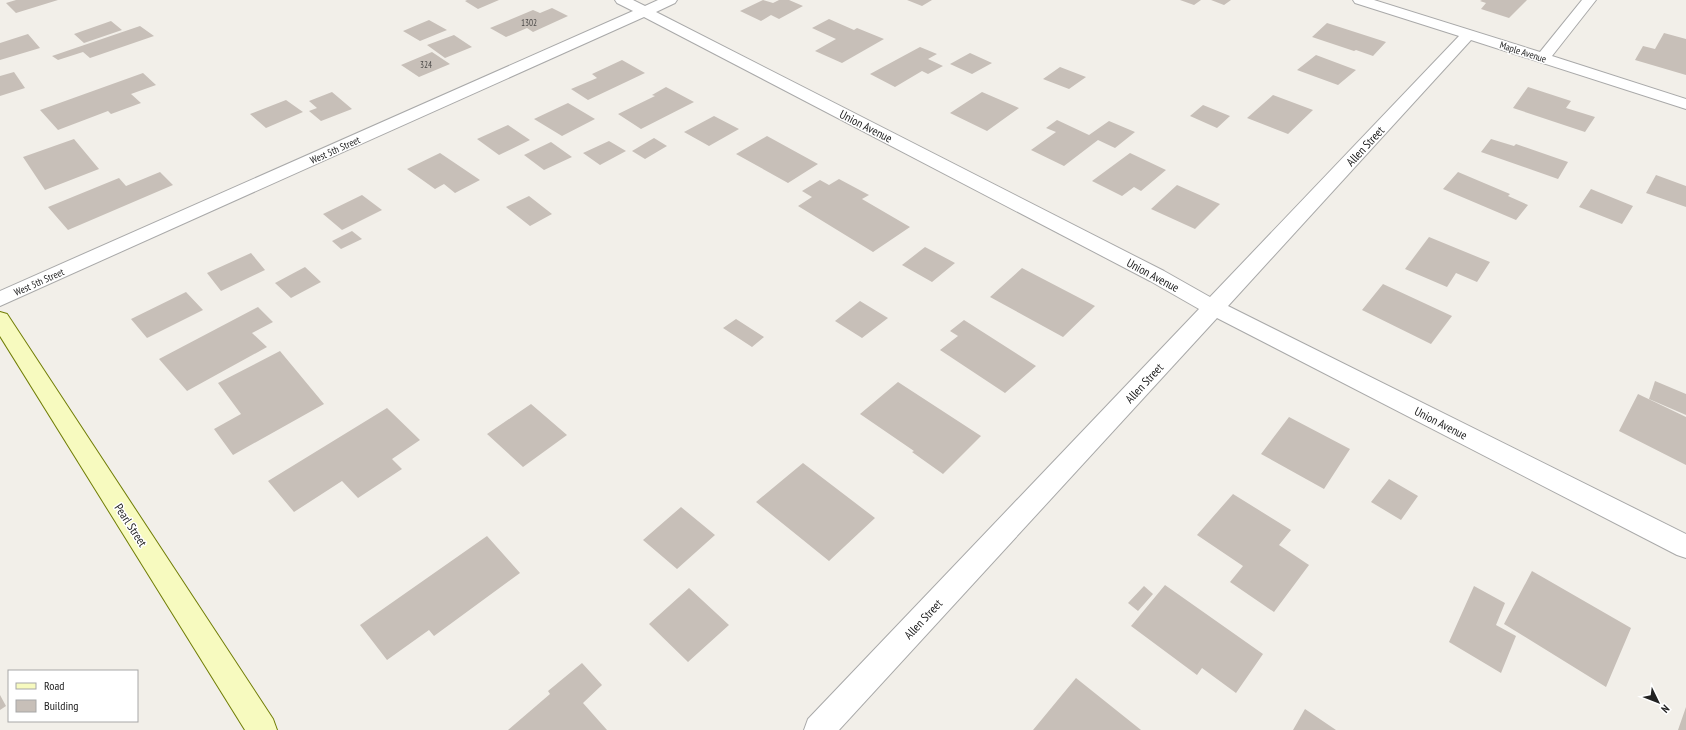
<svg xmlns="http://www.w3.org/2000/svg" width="1686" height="730" viewBox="0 0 1686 730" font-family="'PT Sans Narrow',sans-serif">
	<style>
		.building { fill: #c7bfb8 }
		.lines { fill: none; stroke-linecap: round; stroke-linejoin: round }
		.street-casing { stroke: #a9a9a9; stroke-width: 2 }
		.secondary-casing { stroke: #707d05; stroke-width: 2 }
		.street { fill: #fff; fill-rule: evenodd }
		.secondary { fill: #f7fabf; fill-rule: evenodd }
		.labels { text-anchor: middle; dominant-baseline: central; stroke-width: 3; stroke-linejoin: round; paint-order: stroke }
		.far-number-label { font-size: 9px; fill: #4b4948 }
		.far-street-label { font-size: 10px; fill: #222; stroke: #fff }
		.street-label { font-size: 12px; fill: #222; stroke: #fff }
	</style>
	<rect width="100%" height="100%" fill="#f2efe9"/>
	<!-- building -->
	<path class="building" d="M16,0H58L16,13L6,3Z
		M467,0H499L478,9L465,1Z
		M763,0L773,3L779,0H789L803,6L779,19L771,15L761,21L740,11Z
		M907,0H932L922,6Z
		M1180,0H1201L1194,5Z
		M1211,0H1231L1224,5Z
		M1482,0H1527L1509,18L1481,9L1486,3L1480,1Z
		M552,8L568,16L533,32L527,28L506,37L490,28L533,10L540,13Z
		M829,19L854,30L857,28L884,39L842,63L815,51L836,39L812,28Z
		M429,20L447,30L420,41L403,31Z
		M111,21L122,30L84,43L74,34Z
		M1327,23L1386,42L1373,56L1356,50L1354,51L1312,37Z
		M140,26L154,36L90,58L83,52L58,60L52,56Z
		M1664,33L1686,39V75L1635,60L1643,46L1655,49Z
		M28,34L40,48L0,60V43Z
		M454,35L472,47L445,58L427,45Z
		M920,47L937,54L928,59L943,66L928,74L922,71L895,87L870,74Z
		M432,52L450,64L419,77L401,65Z
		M970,53L992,63L972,74L950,64Z
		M1316,55L1356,70L1338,85L1297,70Z
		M622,60L645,73L588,100L571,89L597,78L592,74Z
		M1060,67L1086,77L1069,89L1043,79Z
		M14,72L25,88L0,96V76Z
		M143,73L156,85L131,94L141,103L111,114L108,111L58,130L40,110Z
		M666,87L694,102L641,129L618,114L655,96L652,95Z
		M1528,87L1571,101L1566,108L1595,117L1585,132L1513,108Z
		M332,92L352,109L321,121L309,111L317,108L309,101Z
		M982,92L1019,108L987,131L950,113Z
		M1273,95L1313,110L1288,134L1247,118Z
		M286,100L303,112L266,128L250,114Z
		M568,103L595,119L562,136L534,119Z
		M1203,105L1230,116L1217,128L1190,116Z
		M714,116L739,129L709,146L684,132Z
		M1057,120L1089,135L1109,121L1135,132L1115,148L1098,140L1064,166L1031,150L1056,132L1046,128Z
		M508,125L530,140L499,155L477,139Z
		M767,136L818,164L788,183L736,154Z
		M654,138L667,146L645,159L632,151Z
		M74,139L99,169L45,190L23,157Z
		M1491,139L1514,146L1516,144L1568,162L1558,179L1481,152Z
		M609,141L626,151L600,165L583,153Z
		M551,142L572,157L544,170L524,155Z
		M440,153L480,180L455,193L444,184L435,189L407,169Z
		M1130,153L1166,170L1141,191L1134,187L1122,196L1092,181Z
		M160,172L173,185L68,230L48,207L119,178L126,186Z
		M1458,172L1510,194L1508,196L1528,205L1516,220L1443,189Z
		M1656,175L1686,186V207L1646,193Z
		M839,179L869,195L862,199L910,227L873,252L798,206L812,197L802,191L820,180L829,185Z
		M1177,185L1220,204L1195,229L1151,209Z
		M1591,189L1633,206L1622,224L1579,207Z
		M362,195L382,210L342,230L323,214Z
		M529,196L552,214L530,226L506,207Z
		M352,231L362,239L341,249L332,241Z
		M1429,237L1490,262L1477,282L1456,273L1447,287L1405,269Z
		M925,247L955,263L932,282L902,265Z
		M251,253L265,270L221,291L207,273Z
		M305,267L321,282L291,298L275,283Z
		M1022,268L1095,306L1063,337L990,297Z
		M1383,284L1452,316L1431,344L1362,310Z
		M186,292L203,310L147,338L131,319Z
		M860,301L888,318L862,338L835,321Z
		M258,307L273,322L252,333L267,347L187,391L159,359Z
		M736,319L764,337L752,347L723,328Z
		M964,320L1036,366L1005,393L940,350L958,336L950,331Z
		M280,351L324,404L233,455L214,429L241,414L218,383Z
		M1655,381L1686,394V415L1649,399Z
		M898,382L981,436L943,474L912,452L914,451L860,414Z
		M1638,394L1686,417V465L1619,431Z
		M531,404L567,435L523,467L487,434Z
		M387,408L420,440L392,459L402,469L358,498L342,481L294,512L268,481Z
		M1289,417L1350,449L1324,489L1261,454Z
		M803,463L875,518L829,561L756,502Z
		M1389,479L1418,496L1401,520L1371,502Z
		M1233,494L1291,530L1279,545L1309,565L1274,612L1230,582L1243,566L1197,535Z
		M681,507L715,535L677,569L643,540Z
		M487,536L520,573L434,636L429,630L387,660L360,625Z
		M1532,571L1631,628L1606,687L1504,624Z
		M1165,585L1263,654L1236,693L1202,668L1197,675L1131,626Z
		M1144,586L1153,594L1138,611L1128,603Z
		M1474,586L1505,603L1496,625L1516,636L1501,673L1449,642Z
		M689,588L729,625L688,662L649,624Z
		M582,663L602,685L583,703L607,730H508L550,694L548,691Z
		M1076,678L1141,730H1033Z
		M0,695L6,706L0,710Z
		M1686,707V730H1678Z
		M1305,709L1336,730H1293Z"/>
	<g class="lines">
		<!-- street casing -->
		<g class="street-casing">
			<path id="street" d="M615,0H633L645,6L658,0H677L675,3L656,12L1164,271L1210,297L1459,36L1355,3L1353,0H1374L1540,52L1582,0H1596L1552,56L1686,99V109L1471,40L1228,306L1686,534V558L1677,555L1217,318L839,730H804L808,719L1199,309L1150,281L644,17L0,306V291L633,11L617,3Z"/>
		</g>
		<!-- secondary casing -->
		<g class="secondary-casing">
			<path id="secondary" d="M0,312L7,314L273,719L277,730H245L0,336Z"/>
		</g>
		<!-- street -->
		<use href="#street" class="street"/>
		<!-- secondary -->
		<use href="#secondary" class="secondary"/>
	</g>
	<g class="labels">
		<!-- far-number labels -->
		<g class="far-number-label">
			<text x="529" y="22">1302</text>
			<text x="426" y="64">324</text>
		</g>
		<!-- far-street labels -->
		<g class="far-street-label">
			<text transform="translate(1523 52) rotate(18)">Maple Avenue</text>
			<text transform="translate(335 150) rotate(-24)">West 5th Street</text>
			<text transform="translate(39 282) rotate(-24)">West 5th Street</text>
		</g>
		<!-- street labels -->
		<g class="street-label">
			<text transform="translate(866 126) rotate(27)">Union Avenue</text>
			<text transform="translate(1365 146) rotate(-47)">Allen Street</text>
			<text transform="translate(1153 275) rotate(28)">Union Avenue</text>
			<text transform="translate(1144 383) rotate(-47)">Allen Street</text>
			<text transform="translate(1441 423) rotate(27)">Union Avenue</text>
			<text transform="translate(131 525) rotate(57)">Pearl Street</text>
			<text transform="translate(923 619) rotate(-47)">Allen Street</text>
		</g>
	</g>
	<!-- legend -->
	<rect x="8" y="670" width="130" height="52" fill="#ffffff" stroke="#a7a7a7"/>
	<rect x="16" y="683" width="20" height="6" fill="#f7fabf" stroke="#a7a7a7"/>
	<text x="44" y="690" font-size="12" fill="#222222">Road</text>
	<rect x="16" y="700" width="20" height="12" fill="#c7bfb8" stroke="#a7a7a7"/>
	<text x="44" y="710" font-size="12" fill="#222222">Building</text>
	<!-- north arrow -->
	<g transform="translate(1658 702) rotate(133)" stroke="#ffffff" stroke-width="3" paint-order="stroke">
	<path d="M0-3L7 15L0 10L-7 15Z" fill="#222222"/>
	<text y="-6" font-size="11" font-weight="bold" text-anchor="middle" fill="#222222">N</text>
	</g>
</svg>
